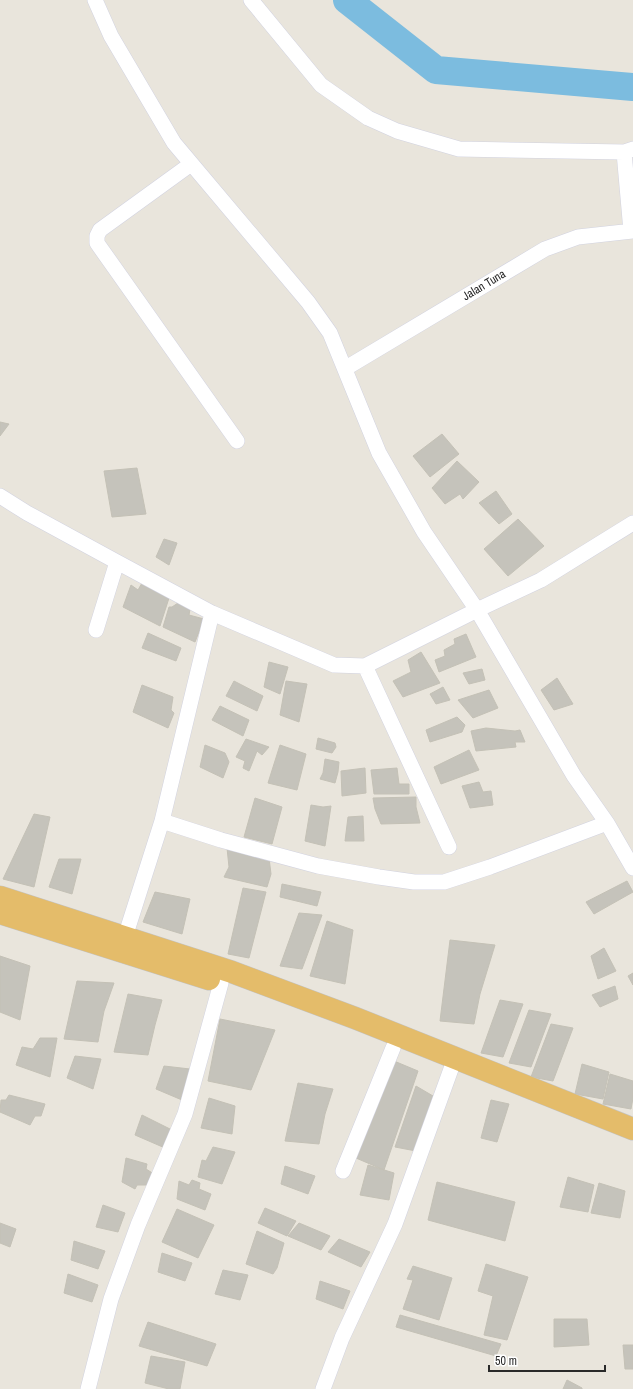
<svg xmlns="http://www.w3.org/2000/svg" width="633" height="1389" viewBox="0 0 633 1389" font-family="'Archivo Narrow',sans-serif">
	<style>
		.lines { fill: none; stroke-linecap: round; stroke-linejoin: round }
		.river { stroke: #7cbcdf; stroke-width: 28 }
		.building { fill: #c5c3bb; stroke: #c4c1b6 }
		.minor-casing { stroke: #d2d3e0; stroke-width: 16 }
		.trunk-casing { stroke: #c3c3c3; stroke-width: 23 }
		.minor { stroke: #fff; stroke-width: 15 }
		.trunk { stroke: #e4bc6a; stroke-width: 22 }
		.labels { text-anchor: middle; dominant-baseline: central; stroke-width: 3; stroke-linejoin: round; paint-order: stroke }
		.street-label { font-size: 12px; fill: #292929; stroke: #fff }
	</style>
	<rect width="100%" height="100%" fill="#e9e5dc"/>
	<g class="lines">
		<!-- river -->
		<path class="river" d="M347,0L436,70L633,87"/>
	</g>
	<!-- building -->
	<path class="building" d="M0,422L9,424L0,436Z
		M442,434L459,454L430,477L413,456Z
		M457,461L479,482L463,499L460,494L445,504L432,488Z
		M137,468L146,514L112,517L104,471Z
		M496,491L512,514L499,524L479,503Z
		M518,519L544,546L508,576L484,549Z
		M164,539L177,543L169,565L156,557Z
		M142,583L169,598L160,626L123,607L131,585L138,590Z
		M178,603L190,609L189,615L204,619L195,642L163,627L169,607H172Z
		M148,633L181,648L176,661L142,648Z
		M466,634L476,657L439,672L435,660L445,656L444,650L455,644L454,639Z
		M421,652L440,683L403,697L393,681L411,672L408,660Z
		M269,662L288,667L280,694L264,687Z
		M482,669L485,680L469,684L463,673Z
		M557,678L573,704L554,710L541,690Z
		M234,681L263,696L257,711L226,696Z
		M286,681L307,684L299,722L280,715Z
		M142,685L173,697L171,710L174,713L168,728L133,712Z
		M443,687L450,700L436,704L430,694Z
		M489,690L498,708L473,718L458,700Z
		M220,706L249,720L243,736L212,720Z
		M457,717L465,725L462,732L430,742L426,730Z
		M486,728L515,731L520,730L525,742H515L516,747L476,751L471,731Z
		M318,738L335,743L336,747L332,753L316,749Z
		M246,739L269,747L262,755L257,751L249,771L243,768L245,761L236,757Z
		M205,745L225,753L229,762L223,778L200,767Z
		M280,745L306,754L297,790L268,783Z
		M469,750L479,770L441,784L434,767Z
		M325,759L339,762L338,772L335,783L320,779L323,773Z
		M365,768L366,793L342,796L341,771Z
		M397,768L399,784H409V794H374L371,770Z
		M479,782L483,792L491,791L493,805L470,808L462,786Z
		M416,797V807L420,823L381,824L375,809L373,798Z
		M255,798L282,807L272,844L244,837Z
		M311,805L323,807L331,806L325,846L305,841Z
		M34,814L50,817L34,887L3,879Z
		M363,816L364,841H345L348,817Z
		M227,848L269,858L271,874L267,887L224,877L229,867Z
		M59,859H81L72,894L49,887Z
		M627,881L633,892L594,914L586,902Z
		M282,884L321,892L317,906L280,897Z
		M243,888L266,892L249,958L228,954Z
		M155,892L190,899L182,934L143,922Z
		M299,913L322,915L302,969L280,966Z
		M327,921L353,930L345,984L310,976Z
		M450,940L495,945L480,994L474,1024L440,1021Z
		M604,948L616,971L598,979L591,956Z
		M0,956L30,966L20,1020L0,1012Z
		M633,973V985L628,976Z
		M77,981L114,983L104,1011L98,1042L64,1039Z
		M615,986L618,999L600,1007L592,995Z
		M128,994L162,1000L155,1025L148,1055L114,1052Z
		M500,1000L523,1004L503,1057L481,1053Z
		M529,1010L551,1014L531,1067L509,1063Z
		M220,1019L275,1030L251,1090L208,1081Z
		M551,1024L573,1028L553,1081L531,1077Z
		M40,1038H57L50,1077L16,1065L22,1047L33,1049Z
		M75,1056L101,1059L93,1089L67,1078Z
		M394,1061L418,1071L384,1170L356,1158Z
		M582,1064L609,1072L603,1099L575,1094Z
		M164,1066L190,1069L182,1100L156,1089Z
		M610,1074L633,1081V1098L631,1109L603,1104Z
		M298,1083L333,1089L325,1114L319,1144L285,1141Z
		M416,1086L433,1096L416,1151L395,1147Z
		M9,1095L45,1104L41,1116H35L30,1125L0,1112L1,1100H6Z
		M209,1098L235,1106L232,1134L201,1128Z
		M491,1100L509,1104L497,1142L481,1138Z
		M142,1115L172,1130L165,1148L135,1135Z
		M213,1147L235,1152L222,1184L198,1177L202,1160L206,1161Z
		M126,1158L147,1164L146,1169L154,1174L147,1185H137L135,1189L122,1182Z
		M368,1165L394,1173L389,1200L360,1195Z
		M285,1166L315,1176L308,1194L281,1184Z
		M568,1177L594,1185L588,1212L560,1207Z
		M192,1180L200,1183L199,1189L211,1194L205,1210L177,1199L179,1181L189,1185Z
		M437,1182L515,1202L505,1241L428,1220Z
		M599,1183L625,1191L620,1218L591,1213Z
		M103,1205L125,1213L118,1232L96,1227Z
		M265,1208L296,1221L287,1236L258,1223Z
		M177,1209L214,1225L198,1258L162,1242Z
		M0,1223L16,1229L10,1247L0,1243Z
		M299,1223L330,1236L321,1250L288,1236Z
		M257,1231L284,1243L277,1268L273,1274L246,1264Z
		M339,1239L370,1252L361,1267L328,1252Z
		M74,1241L105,1251L98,1269L71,1260Z
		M162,1253L192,1263L185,1281L158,1272Z
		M486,1264L528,1277L507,1340L484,1335L493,1296L478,1291Z
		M413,1266L452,1278L439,1320L403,1309L413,1280L407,1279Z
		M223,1270L248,1275L240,1300L215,1294Z
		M68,1274L98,1285L92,1302L64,1293Z
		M320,1281L350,1291L343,1309L316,1299Z
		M400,1315L501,1344L496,1356L396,1327Z
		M554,1319H587L589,1345L554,1347Z
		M148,1322L216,1344L207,1366L139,1346Z
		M623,1345H633V1369H625Z
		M151,1356L185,1362L180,1389H169L145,1383Z
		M567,1380L582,1388V1389H563Z"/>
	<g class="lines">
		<!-- minor casing -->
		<g class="minor-casing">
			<path id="minor" d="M95,0L111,36L174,143L308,302L330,333L379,453L424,532L477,610L574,776L607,823L633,868
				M251,0L321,85L368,118L397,131L459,149L624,152L633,149
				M624,152L631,231
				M191,164L100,230L97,236V243L237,441
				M346,368L545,249L578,237L633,231
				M0,496L27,513L117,562L212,613L334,665L365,666L477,610L541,580L633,523
				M96,630L117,562
				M365,666L449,847
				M162,821L221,840L318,866L379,877L414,882H444L490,867L607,823
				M125,937L162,821L212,613
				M343,1171L393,1048
				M88,1389L111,1299L138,1225L185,1114L221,983
				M323,1389L342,1338L395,1224L455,1058"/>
		</g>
		<!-- trunk casing -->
		<g class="trunk-casing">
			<path id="trunk" d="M0,897L232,972L355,1018L633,1129
				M0,913L209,979"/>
		</g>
		<!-- minor -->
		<use href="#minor" class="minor"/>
		<!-- trunk -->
		<use href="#trunk" class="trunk"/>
	</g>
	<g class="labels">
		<!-- street labels -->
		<g class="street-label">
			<text transform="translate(484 285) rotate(-31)">Jalan Tuna</text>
		</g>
	</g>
	<!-- scale -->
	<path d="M489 1365v6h116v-6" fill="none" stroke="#292929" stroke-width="2"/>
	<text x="495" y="1365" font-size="12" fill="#292929" stroke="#ffffff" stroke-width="3" paint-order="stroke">50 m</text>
</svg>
